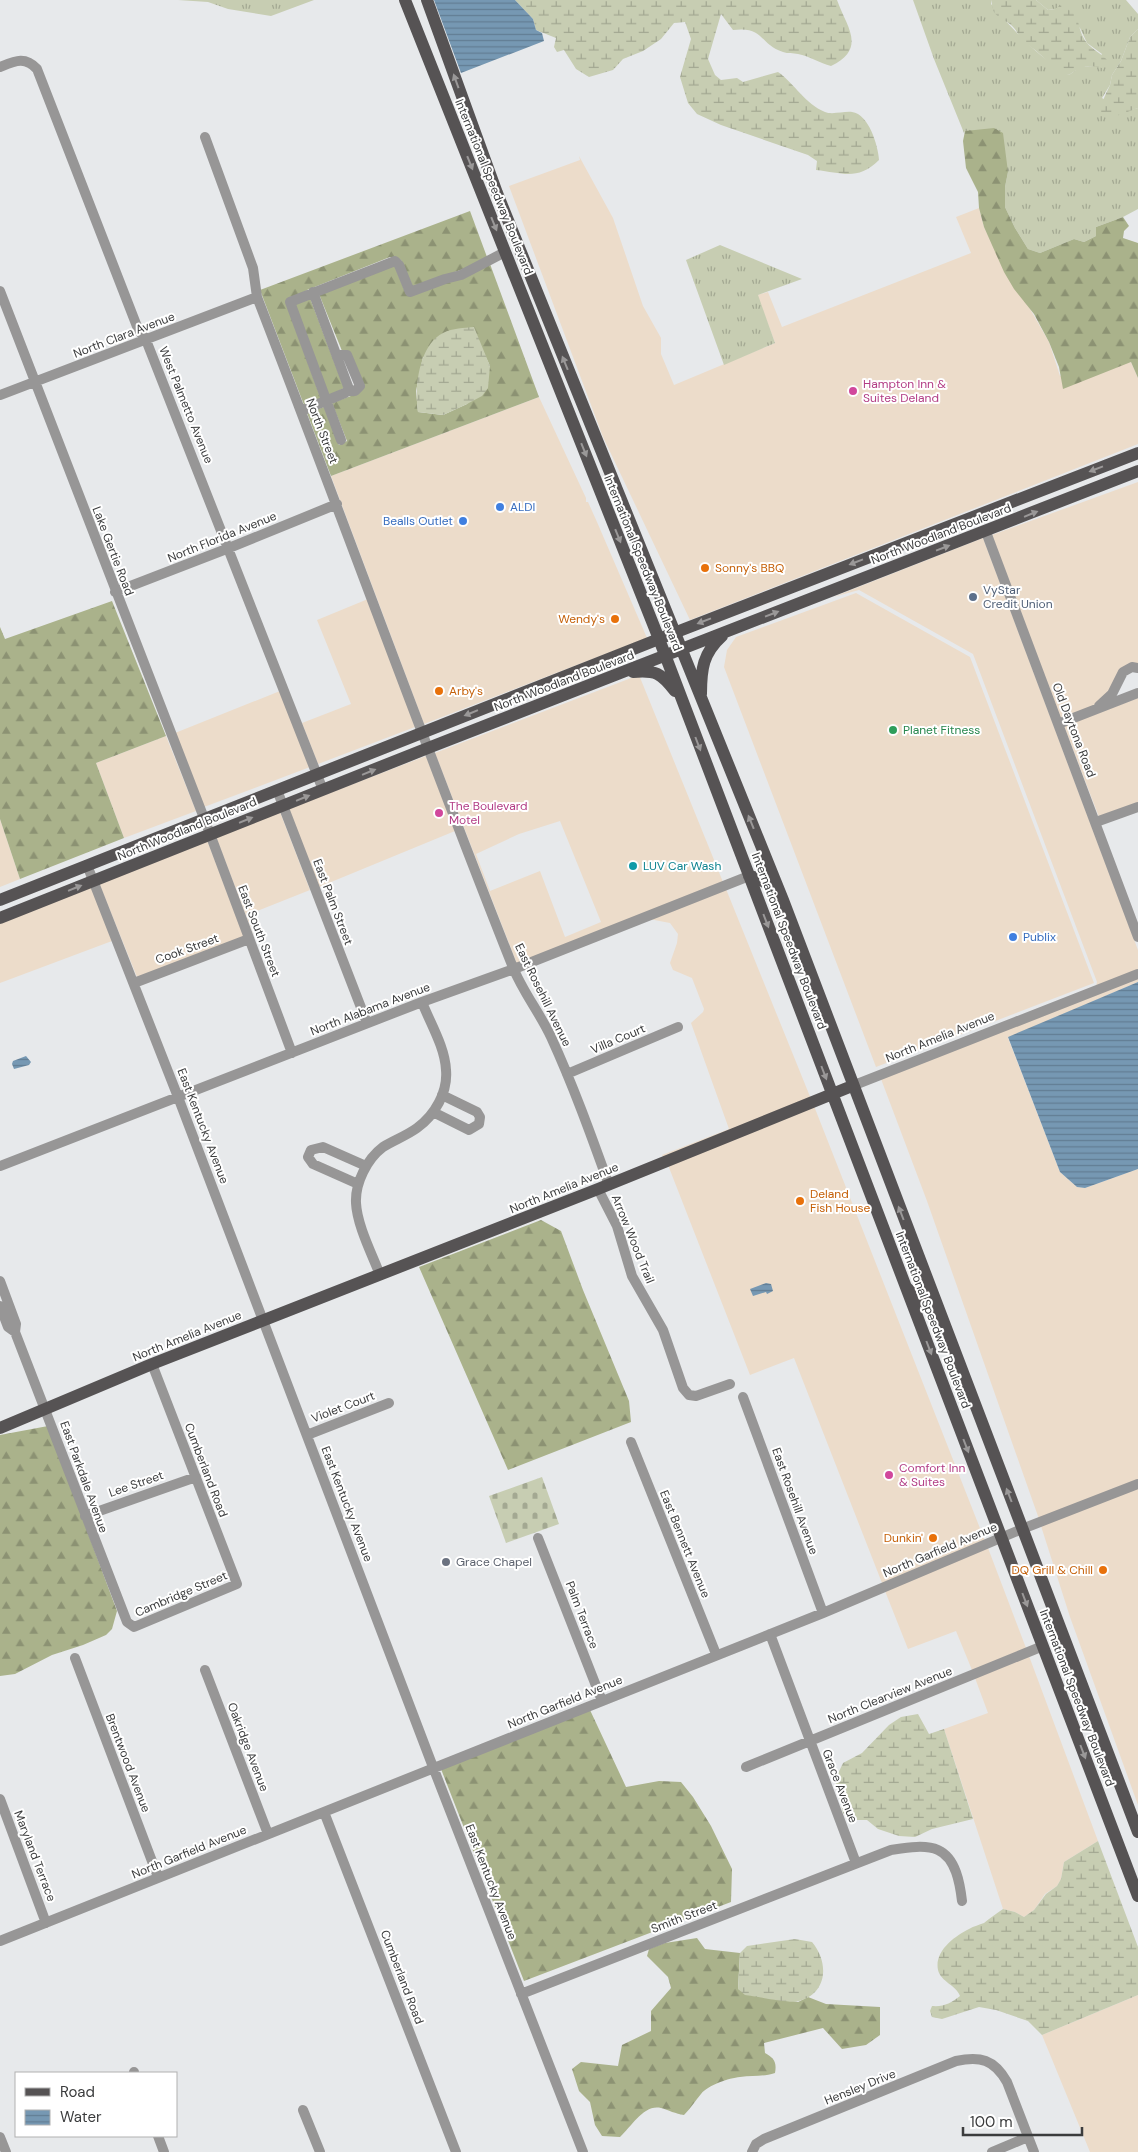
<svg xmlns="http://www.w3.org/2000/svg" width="1138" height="2152" viewBox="0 0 1138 2152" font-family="'DM Sans',sans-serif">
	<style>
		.commercial { fill: #ecdcca; fill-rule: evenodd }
		.grass { fill: url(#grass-tufts) }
		.forest { fill: url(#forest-firs); fill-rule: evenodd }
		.wetland { fill: url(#wetland-marsh) }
		.cemetery { fill: url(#cemetery-stones) }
		.water { fill: url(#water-rules) }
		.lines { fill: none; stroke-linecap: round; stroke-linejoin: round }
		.minor { stroke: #979696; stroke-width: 10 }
		.major { stroke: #565354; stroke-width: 12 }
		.oneway { fill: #9a9898 }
		.hotel-dot { fill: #d1479c; stroke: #fff; stroke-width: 2 }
		.shop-dot { fill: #3f7fe0; stroke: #fff; stroke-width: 2 }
		.food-dot { fill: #e8710a; stroke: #fff; stroke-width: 2 }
		.service-dot { fill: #5c6f8a; stroke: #fff; stroke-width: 2 }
		.leisure-dot { fill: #2e9e5b; stroke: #fff; stroke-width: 2 }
		.culture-dot { fill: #0f9aa8; stroke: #fff; stroke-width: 2 }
		.worship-dot { fill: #6b7280; stroke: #fff; stroke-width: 2 }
		.labels { text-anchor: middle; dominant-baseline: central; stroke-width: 4; stroke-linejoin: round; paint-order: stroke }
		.street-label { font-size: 12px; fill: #3b3c3d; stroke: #fff }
		.hotel-label { font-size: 12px; fill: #b23c85; stroke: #fff; text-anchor: start }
		.shop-label { font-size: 12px; fill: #366cbe; stroke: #fff; text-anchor: start }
		.food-label { font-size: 12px; fill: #c56008; stroke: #fff; text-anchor: start }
		.service-label { font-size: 12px; fill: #4e5e75; stroke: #fff; text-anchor: start }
		.leisure-label { font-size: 12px; fill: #27864d; stroke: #fff; text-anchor: start }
		.culture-label { font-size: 12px; fill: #0d838f; stroke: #fff; text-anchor: start }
		.worship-label { font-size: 12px; fill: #5b616d; stroke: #fff; text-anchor: start }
	</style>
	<defs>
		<pattern id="grass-tufts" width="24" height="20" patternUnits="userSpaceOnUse" patternTransform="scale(1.25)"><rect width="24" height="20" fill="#c7cdb2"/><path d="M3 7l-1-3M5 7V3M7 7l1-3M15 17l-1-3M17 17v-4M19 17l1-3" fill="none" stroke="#a3a892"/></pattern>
		<pattern id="forest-firs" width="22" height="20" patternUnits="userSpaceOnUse" patternTransform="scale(1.25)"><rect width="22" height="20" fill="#aab28b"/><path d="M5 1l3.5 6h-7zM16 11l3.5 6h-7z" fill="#8c9273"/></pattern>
		<pattern id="wetland-marsh" width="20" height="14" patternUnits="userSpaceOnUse" patternTransform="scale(1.25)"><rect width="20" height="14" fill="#c7cdb2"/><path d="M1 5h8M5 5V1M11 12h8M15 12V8" fill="none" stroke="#a3a892"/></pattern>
		<pattern id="cemetery-stones" width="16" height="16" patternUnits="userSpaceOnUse" patternTransform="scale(1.25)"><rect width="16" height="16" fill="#c7cdb2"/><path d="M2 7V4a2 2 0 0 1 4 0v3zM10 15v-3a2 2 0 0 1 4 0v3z" fill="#a3a892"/></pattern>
		<pattern id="water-rules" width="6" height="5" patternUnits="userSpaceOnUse" patternTransform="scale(1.25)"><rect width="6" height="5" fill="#7698b3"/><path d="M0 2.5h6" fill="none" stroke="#627d93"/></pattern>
	</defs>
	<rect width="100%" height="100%" fill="#e7e9eb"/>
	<!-- commercial -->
	<path class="commercial" d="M579,156L613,218L643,306L661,338V354L674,385L775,343L757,295L768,292L782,327L971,253L956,217L979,208L984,227L991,241L1049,342L1060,376L1131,362L1138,378V444L690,620L603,437L509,186L580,160Z
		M539,397L586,498V502H588L597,522L647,638L424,724L331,476Z
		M1138,482V664L1093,706L1061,719L992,535Z
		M983,538L1138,950V970L1096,986L1097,982L973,654L859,590L833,597Z
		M856,593L970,657L1094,983L876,1067L724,667L727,650L736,637Z
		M368,599L415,727L318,764L302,723L351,704L317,620Z
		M639,675L723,882L517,964L435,753ZM560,821L601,922L565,937L540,871L490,891L476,854L519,834Z
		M280,691L310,767L204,807L175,733Z
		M1138,698V803L1099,817L1064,726Z
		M166,736L196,811L124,838L96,763Z
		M426,756L455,831L319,887L288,809Z
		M280,812L310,890L247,915L255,939L216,837Z
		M0,819L20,879L0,887Z
		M207,840L244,937L137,977L99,883Z
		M91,886L112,941L0,983V923Z
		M726,889L811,1099L664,1158L662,1155L729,1129L691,1023L703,1012L704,1009L692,978L673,970L670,963L677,943L678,934L670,923L649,919Z
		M1138,978V982L1008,1038L1060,1172L1077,1187L1085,1188L1138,1169V1480L1039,1519L927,1201L881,1079Z
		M814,1106L985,1541L882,1583L794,1358L750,1375L668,1165Z
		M1138,1488V1805L1070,1617L1041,1526Z
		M988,1548L1026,1648L972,1670L956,1631L908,1649L885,1591Z
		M1029,1656L1098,1841L1064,1862L1061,1879L1057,1886L1045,1894L1034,1910L1024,1917L1015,1912L1003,1909L944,1729L988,1713L975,1678Z
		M1138,1995V2152H1090L1042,2035Z"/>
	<!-- grass -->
	<path class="grass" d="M178,0H314L271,16L228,9L208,2Z
		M913,0H992L991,4C1015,32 1037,56 1069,75L1080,67L1094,66L1102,54L1087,43L1080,28L1055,9L1048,10L1036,0H1126L1138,14V29L1130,37L1121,61L1112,75L1110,85L1102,98L1124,112L1138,108V209L1123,217L1096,227V236L1084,242L1074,239L1040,253L1028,249L1015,228L1005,207V187L1008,172L965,131L964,133L934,59Z
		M720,245L802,279L758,295L775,343L724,365L686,260Z"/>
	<!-- forest -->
	<path class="forest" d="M994,128L1003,133L1008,172L1005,187V207L1015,228L1028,249L1040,253L1074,239L1084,242L1096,236V227L1123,217L1129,226L1124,231L1123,238L1138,243V378L1131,362L1063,389L1059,367L1049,342L1034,314L1014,289L1004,272L984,227L979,208L978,192L966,168L963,141L965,131Z
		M470,211L487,257L466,268L413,287L401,260L390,257L307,290L286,303L321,399L304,405L260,290Z
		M490,264L539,397L331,476L307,413L324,407L339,445L347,441L332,403L359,393L319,294L390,266L395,267L406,294ZM482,349L490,366L467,404L443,415L418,412L416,391L423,357Z
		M310,298L344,388L329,396L295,304Z
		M112,601L166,736L96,763L124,838L20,879L0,819V627L5,639Z
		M541,1220L561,1231L583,1290L629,1401L631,1422L508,1470L419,1267Z
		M48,1426L117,1611L112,1629L106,1635L83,1645L52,1655L15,1674L0,1676V1435Z
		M590,1710L626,1787L659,1781L681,1782L693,1797L711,1826L732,1869L731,1902L524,1981L441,1769Z
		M697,1938L705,1949L740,1953L738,1989L798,2002L808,1997L826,2004L880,2007V2035L866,2045L842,2049L823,2028L764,2043L765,2053C774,2058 777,2062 775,2073C763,2077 753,2075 740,2077C729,2078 708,2085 701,2094C695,2101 691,2108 684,2115C676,2114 668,2110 661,2108C644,2104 632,2126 620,2137L602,2136L595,2125L590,2102L579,2091L572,2069L581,2062L618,2066L622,2045L651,2031V2011L671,1988L668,1977L647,1956L649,1949L665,1943Z"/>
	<!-- wetland -->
	<path class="wetland" d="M515,0H837C847,28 867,48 831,66C820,63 809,56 798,54C793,53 788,54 783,52C759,44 764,26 733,30L721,14L708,59L715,75L721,80L737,78L743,82L778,72C795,84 805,104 825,112C832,115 844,111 852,112C869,114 878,146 879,160C858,181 843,173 816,170L817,161L808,155L721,125L697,114L688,103L680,77L691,39L685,22L674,23L661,39L643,51L623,59L613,70L589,77L576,69L564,50L557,52L554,47L556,38L536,30L533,19Z
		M992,0H1036L1048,10L1055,9L1061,5C1085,17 1074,26 1087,43C1093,50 1102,54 1108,61V65L1102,68C1088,64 1080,67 1069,75C1048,67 1050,62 1035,50C1030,46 1025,43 1020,38C1018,35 1017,31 1014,28C1006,18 990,19 992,0Z
		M1138,29V108L1108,119L1098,111L1110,85L1112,75L1121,61L1130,37Z
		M474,327L490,366L488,388L482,396L467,404L443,415L418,412C414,388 419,345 443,333C453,328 464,328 474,327Z
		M918,1714L929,1734L944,1729L973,1819L932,1829L915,1837L899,1836L878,1829L867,1820H851L843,1813L835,1780L843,1763L862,1753L889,1725L901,1717Z
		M1098,1841L1138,1947V1995L1042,2035L1028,2021L996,2010L979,2007L942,2019L932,2017L930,2011L932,2006C944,2007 951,2003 960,1996C956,1985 941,1982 938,1970C934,1951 955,1936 969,1929C974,1926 979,1925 984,1923C990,1918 997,1913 1003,1909L1015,1912L1024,1917L1034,1910L1046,1894L1057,1886L1061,1879L1064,1862Z
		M795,1939L812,1942C829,1962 828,1993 799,2001C790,2004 756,1996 745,1995L738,1989L740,1953L747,1946Z"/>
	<!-- cemetery -->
	<path class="cemetery" d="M542,1477L559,1524L506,1543L489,1496Z"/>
	<!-- water -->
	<path class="water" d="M434,0H515L533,19L536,30L542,33L544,41L461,73Z
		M1138,982V1169L1085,1188L1077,1187L1060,1172L1008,1037Z
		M26,1056L31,1062L29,1065L14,1069L12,1064L13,1061Z
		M766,1283L771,1284L773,1291L767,1294L766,1292L753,1296L750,1289Z"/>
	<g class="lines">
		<!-- minor -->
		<path class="minor" d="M0,67C15,61 25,56 37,69L138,329L146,340L323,790
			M205,137L253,268L257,297C343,519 424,744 512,965C522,991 540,1013 551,1037C573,1085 591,1135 609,1185
			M0,291L204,818L292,1053
			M337,355H347L360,386L355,391H349
			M0,395L257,297
			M301,411L345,393L349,389L313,292
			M341,440L290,302L395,261L399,265L410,292L445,279L461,275L505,252
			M986,532L1138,937
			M115,592L229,548L337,504
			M1099,706L1112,694L1123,672L1132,667L1138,668
			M1058,724L1138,693
			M277,790L367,1023
			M1096,822L1138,807
			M87,865L178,1097L433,1767L583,2152
			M134,983L249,939
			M567,1074L678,1027
			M852,1086L1138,974
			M433,1112L469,1130L479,1124L480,1117L477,1112L442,1095
			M0,1166L422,1002L514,969L749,876
			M358,1184L313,1164L308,1157L311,1150L323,1147L366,1166
			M598,1189L617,1226L632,1276L663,1330L683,1388L689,1395L696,1396L730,1384
			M380,1275C372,1254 357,1225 356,1203C355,1183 367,1159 383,1147C394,1140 406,1136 417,1128C435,1115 448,1092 446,1070C445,1047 430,1023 422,1002
			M0,1281L16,1324L15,1332L127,1622L134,1627L237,1584L152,1364
			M0,1306L8,1327L15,1332
			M743,1397L823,1613
			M307,1435L389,1403
			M631,1442L716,1654
			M85,1516L196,1477
			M538,1538L602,1701
			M770,1634L856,1863
			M75,1658L158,1877
			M205,1670L268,1834
			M746,1767L1043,1646
			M0,1799L46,1923
			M324,1812L456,2152
			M0,1941L823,1613L1022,1529L1138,1484
			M521,1994L891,1850C904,1848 925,1844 938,1850C956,1858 960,1884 962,1901
			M134,2072V2073
			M303,2110L320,2152
			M158,2136L164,2152
			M0,2137L6,2152
			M752,2152L756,2144L764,2139L956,2061C980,2056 994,2059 1007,2082L1034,2152
			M992,2152L1028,2137"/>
		<!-- major -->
		<path class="major" d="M405,0L659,639L1138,1896
			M427,0L497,193L783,900L1138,1832
			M633,672C656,670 661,673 675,691
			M701,694C701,669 703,653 722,636
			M749,876C762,878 768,884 777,894
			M0,900L674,633L1138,453
			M0,918L428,748L1138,471
			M907,1288L918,1299L937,1308
			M0,1428L152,1364L598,1189L852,1086"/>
	</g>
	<!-- one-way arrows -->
	<defs><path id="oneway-solid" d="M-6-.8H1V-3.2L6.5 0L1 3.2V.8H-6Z" transform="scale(1.25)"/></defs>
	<g class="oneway">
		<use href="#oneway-solid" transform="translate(456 81) rotate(-110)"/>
		<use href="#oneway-solid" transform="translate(470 163) rotate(68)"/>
		<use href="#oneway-solid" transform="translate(494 224) rotate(68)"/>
		<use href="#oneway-solid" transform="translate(565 363) rotate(-112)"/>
		<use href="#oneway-solid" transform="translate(584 450) rotate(68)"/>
		<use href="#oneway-solid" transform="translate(1096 469) rotate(159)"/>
		<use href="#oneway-solid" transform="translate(1031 514) rotate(-22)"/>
		<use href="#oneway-solid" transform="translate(618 536) rotate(68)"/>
		<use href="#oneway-solid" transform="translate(943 548) rotate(-21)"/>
		<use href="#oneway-solid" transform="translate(856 562) rotate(159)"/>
		<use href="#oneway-solid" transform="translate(772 614) rotate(-21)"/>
		<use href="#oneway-solid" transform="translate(704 621) rotate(159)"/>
		<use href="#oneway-solid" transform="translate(471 713) rotate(158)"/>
		<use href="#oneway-solid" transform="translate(698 744) rotate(69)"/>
		<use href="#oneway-solid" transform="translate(369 772) rotate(-22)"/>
		<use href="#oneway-solid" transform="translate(303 798) rotate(-22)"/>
		<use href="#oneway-solid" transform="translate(246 820) rotate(-22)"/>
		<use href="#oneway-solid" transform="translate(751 822) rotate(-112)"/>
		<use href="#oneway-solid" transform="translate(75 888) rotate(-22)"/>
		<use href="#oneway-solid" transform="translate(766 921) rotate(69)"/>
		<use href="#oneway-solid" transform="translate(824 1073) rotate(69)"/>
		<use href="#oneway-solid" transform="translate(901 1213) rotate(-111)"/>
		<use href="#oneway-solid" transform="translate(929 1348) rotate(69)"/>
		<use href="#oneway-solid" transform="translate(966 1446) rotate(69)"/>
		<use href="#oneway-solid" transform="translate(1009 1495) rotate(-111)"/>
		<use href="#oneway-solid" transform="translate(1025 1600) rotate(69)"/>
		<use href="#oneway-solid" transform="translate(1083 1752) rotate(69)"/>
	</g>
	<!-- markers -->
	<g class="hotel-dot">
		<circle cx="853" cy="391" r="5"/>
		<circle cx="439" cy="813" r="5"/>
		<circle cx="889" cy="1475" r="5"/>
	</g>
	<g class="shop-dot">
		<circle cx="500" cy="507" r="5"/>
		<circle cx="463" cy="521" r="5"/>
		<circle cx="1013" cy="937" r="5"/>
	</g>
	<g class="food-dot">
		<circle cx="705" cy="568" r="5"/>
		<circle cx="615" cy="619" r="5"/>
		<circle cx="439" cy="691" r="5"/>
		<circle cx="800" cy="1201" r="5"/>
		<circle cx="933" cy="1538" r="5"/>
		<circle cx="1103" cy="1570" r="5"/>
	</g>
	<circle class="service-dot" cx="973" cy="597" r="5"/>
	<circle class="leisure-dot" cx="893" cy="730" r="5"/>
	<circle class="culture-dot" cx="633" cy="866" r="5"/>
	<circle class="worship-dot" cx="446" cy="1562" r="5"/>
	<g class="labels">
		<!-- street labels -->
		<g class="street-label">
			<text transform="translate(494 187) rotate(68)">International Speedway Boulevard</text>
			<text transform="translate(124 335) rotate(-21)">North Clara Avenue</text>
			<text transform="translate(186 405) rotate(68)">West Palmetto Avenue</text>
			<text transform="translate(322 431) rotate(69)">North Street</text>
			<text transform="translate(941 534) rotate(-21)">North Woodland Boulevard</text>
			<text transform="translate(222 537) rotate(-22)">North Florida Avenue</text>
			<text transform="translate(113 551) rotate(69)">Lake Gertie Road</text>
			<text transform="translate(643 563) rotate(68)">International Speedway Boulevard</text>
			<text transform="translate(564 681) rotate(-21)">North Woodland Boulevard</text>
			<text transform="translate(1074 730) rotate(69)">Old Daytona Road</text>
			<text transform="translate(187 829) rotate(-22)">North Woodland Boulevard</text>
			<text transform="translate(333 902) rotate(69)">East Palm Street</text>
			<text transform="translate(259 931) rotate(69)">East South Street</text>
			<text transform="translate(789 941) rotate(69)">International Speedway Boulevard</text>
			<text transform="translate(187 949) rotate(-20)">Cook Street</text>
			<text transform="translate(543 995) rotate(64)">East Rosehill Avenue</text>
			<text transform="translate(370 1009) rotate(-21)">North Alabama Avenue</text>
			<text transform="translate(940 1037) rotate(-22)">North Amelia Avenue</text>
			<text transform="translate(618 1039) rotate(-23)">Villa Court</text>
			<text transform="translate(203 1126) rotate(69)">East Kentucky Avenue</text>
			<text transform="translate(564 1188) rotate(-22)">North Amelia Avenue</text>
			<text transform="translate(633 1239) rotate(68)">Arrow Wood Trail</text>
			<text transform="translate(933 1320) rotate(69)">International Speedway Boulevard</text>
			<text transform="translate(187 1336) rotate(-22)">North Amelia Avenue</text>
			<text transform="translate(343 1407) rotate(-21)">Violet Court</text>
			<text transform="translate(206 1470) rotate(69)">Cumberland Road</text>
			<text transform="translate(84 1477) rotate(70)">East Parkdale Avenue</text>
			<text transform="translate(136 1484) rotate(-19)">Lee Street</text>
			<text transform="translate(795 1501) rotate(70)">East Rosehill Avenue</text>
			<text transform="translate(347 1504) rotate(69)">East Kentucky Avenue</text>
			<text transform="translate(685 1544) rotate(68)">East Bennett Avenue</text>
			<text transform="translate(940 1550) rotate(-23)">North Garfield Avenue</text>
			<text transform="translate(181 1594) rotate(-23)">Cambridge Street</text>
			<text transform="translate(582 1615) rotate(69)">Palm Terrace</text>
			<text transform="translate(890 1695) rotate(-22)">North Clearview Avenue</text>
			<text transform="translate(1077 1698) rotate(69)">International Speedway Boulevard</text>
			<text transform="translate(565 1702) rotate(-22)">North Garfield Avenue</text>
			<text transform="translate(248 1747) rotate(69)">Oakridge Avenue</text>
			<text transform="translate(128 1763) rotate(69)">Brentwood Avenue</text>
			<text transform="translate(840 1786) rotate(69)">Grace Avenue</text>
			<text transform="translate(189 1852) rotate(-22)">North Garfield Avenue</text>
			<text transform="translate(35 1856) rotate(69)">Maryland Terrace</text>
			<text transform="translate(491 1882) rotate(69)">East Kentucky Avenue</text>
			<text transform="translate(684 1917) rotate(-21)">Smith Street</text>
			<text transform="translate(402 1977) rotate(69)">Cumberland Road</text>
			<text transform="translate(860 2087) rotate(-22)">Hensley Drive</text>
		</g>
		<!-- hotel labels -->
		<g class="hotel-label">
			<text x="863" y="384">Hampton Inn &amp;<tspan x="863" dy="14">Suites Deland</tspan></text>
			<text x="449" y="806">The Boulevard<tspan x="449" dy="14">Motel</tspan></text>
			<text x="899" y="1468">Comfort Inn<tspan x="899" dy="14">&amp; Suites</tspan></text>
		</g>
		<!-- shop labels -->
		<g class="shop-label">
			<text x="510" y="507">ALDI</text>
			<text x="453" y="521" text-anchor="end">Bealls Outlet</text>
			<text x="1023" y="937">Publix</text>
		</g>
		<!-- food labels -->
		<g class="food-label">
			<text x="715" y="568">Sonny's BBQ</text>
			<text x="605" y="619" text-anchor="end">Wendy's</text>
			<text x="449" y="691">Arby's</text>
			<text x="810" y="1194">Deland<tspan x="810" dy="14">Fish House</tspan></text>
			<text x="923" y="1538" text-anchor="end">Dunkin'</text>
			<text x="1093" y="1570" text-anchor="end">DQ Grill &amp; Chill</text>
		</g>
		<!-- service labels -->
		<g class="service-label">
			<text x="983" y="590">VyStar<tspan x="983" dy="14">Credit Union</tspan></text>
		</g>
		<!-- leisure labels -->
		<g class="leisure-label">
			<text x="903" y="730">Planet Fitness</text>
		</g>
		<!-- culture labels -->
		<g class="culture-label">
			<text x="643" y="866">LUV Car Wash</text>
		</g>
		<!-- worship labels -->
		<g class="worship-label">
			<text x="456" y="1562">Grace Chapel</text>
		</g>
	</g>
	<!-- legend -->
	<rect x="15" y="2072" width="162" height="65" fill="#ffffff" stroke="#b1b1b1"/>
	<rect x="25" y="2088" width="25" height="8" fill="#565354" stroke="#b1b1b1"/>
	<text x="60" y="2097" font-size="15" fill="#3b3c3d">Road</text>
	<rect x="25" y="2110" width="25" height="15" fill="url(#water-rules)" stroke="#b1b1b1"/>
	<text x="60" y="2122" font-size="15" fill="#3b3c3d">Water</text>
	<!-- scale -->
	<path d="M963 2127v8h119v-8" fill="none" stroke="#3b3c3d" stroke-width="2.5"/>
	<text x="970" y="2127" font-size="15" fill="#3b3c3d" stroke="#ffffff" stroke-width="4" paint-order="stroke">100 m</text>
</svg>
